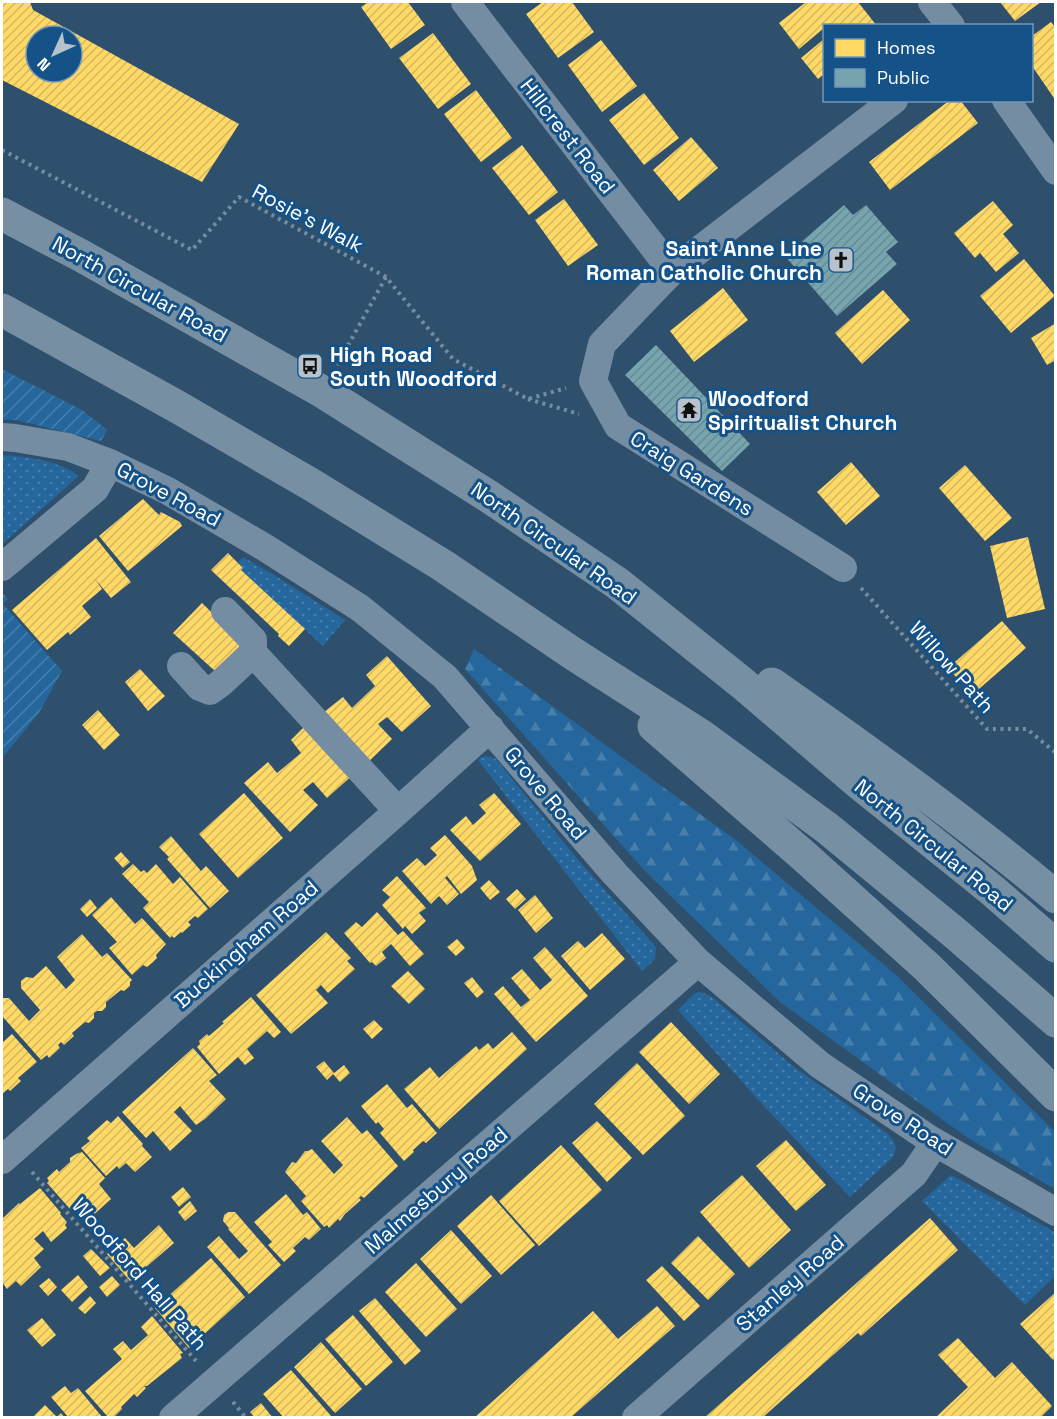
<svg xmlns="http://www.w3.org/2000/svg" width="1057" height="1419" viewBox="0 0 1057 1419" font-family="'Space Grotesk',sans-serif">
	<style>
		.grass { fill: url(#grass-dots) }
		.forest { fill: url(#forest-firs) }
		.garden { fill: url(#garden-furrows) }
		.homes { fill: url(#homes-hatch); fill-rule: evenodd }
		.public { fill: url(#public-hatch) }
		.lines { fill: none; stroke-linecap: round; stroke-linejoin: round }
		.path { stroke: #758da3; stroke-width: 4; stroke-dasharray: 3 4.5; stroke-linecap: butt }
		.street { stroke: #758da3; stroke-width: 28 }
		.highway { stroke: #778fa2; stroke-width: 33 }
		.labels { text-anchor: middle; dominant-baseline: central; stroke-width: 6; stroke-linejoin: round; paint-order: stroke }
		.street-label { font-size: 21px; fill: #fff; stroke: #155287 }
		.poi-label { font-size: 21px; font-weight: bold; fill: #fff; stroke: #155287; text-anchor: start }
	</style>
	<defs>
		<pattern id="grass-dots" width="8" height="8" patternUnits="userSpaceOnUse" patternTransform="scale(1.5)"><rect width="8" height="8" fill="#25679d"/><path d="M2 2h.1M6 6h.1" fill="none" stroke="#467eac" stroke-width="1.8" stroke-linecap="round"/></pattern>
		<pattern id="forest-firs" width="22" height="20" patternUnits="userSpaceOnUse" patternTransform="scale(1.5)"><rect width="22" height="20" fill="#25679d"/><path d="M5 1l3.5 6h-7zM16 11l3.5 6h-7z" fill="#467eac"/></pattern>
		<pattern id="garden-furrows" width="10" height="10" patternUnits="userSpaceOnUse" patternTransform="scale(1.5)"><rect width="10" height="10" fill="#25679d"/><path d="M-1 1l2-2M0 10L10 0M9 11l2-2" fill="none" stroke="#467eac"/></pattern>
		<pattern id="homes-hatch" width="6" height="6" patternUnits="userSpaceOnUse" patternTransform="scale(1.5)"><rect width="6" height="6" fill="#ffd966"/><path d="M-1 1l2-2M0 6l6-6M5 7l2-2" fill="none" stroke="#d2b660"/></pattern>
		<pattern id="public-hatch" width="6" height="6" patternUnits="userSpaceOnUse" patternTransform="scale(1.5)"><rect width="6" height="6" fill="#76a5af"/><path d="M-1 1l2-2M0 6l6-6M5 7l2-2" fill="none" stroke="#698a91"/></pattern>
	</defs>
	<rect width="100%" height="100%" fill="#2f506d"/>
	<!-- grass -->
	<path class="grass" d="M2,455C29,457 57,460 79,476L2,544Z
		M243,557L274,575L345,620L323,646L241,570L243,568L238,562Z
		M488,756L496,759L579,861L656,947L655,959L642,971L478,760L482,757Z
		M699,992L704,993L713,998L794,1067L888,1134C895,1142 899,1148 892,1158L850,1197L761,1103L678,1010L694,994Z
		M951,1175L1055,1232V1276L1025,1305L922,1201Z"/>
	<!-- forest -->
	<path class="forest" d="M474,649L737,841L896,975L1055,1132V1189L968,1138L780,1002L645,871L465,669Z"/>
	<!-- garden -->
	<path class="garden" d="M2,369L82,410L107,430L101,441L16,420H2Z
		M2,592L8,599L3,604L62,671L39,713L2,758Z"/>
	<!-- homes -->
	<path class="homes" d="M2,2H30L33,10L239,124L202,182L2,80ZM36,36H72V72H36Z
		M368,2H408L425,25L391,49L361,7Z
		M543,2H572L594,32L558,58L526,14Z
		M806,2H858L877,26H824V28L799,49L779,23Z
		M1000,2H1041L1015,21Z
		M1051,22L1056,28V101L1032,66V36Z
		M433,33L471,84L438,109L399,58Z
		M824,39V74L818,79L801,58Z
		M601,40L637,86L602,112L568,65Z
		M476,90L512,138L481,162L444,114Z
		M644,93L679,138L644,165L609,120Z
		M950,100H960L978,123L890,190L869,162Z
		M691,137L718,168L679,201L653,170Z
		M522,145L558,192L529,215L492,168Z
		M564,199L598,245L568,266L535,220Z
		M993,201L1013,225L1003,234L1019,253L996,272L980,253L975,258L954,233Z
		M1024,259L1055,296L1011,333L980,296Z
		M723,288L748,320L694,362L670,331Z
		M883,290L910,320L862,364L835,333Z
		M1056,323V360L1047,365L1031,338Z
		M851,462L880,496L846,525L817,492Z
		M965,465L1012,518L985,541L939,488Z
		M143,499L159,515L161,512L180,522L182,526L128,571L99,536Z
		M1028,537L1045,609L1007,618L990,546Z
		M96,538L131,582L111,598L95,579L102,589L82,606L91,617L70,635L68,632L47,650L12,610Z
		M228,553L243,568L241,570L305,629L289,646L278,636L279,634L211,570Z
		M202,603L243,643L216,672L173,633Z
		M1002,621L1026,648L972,695L948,668Z
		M387,656L431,706L402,732L387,717L378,724L392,739L364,766L318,717L343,697L352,708L375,686L366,675Z
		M140,669L165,696L148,711L125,682Z
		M98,710L120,735L104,750L82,725Z
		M310,721L355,773L327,798L313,782L303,790L318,805L290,832L244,783L268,762L277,773L301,753L291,740Z
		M244,793L283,838L238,878L199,834Z
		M494,793L521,824L480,861L450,830L466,816L473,825L486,813L479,805Z
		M445,835L472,866L477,880L461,894L447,876L445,878L459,894L447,905L439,896L431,904L402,871L417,858L425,866L437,855L430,848Z
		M171,836L201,871L206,866L229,891L210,908L167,859L169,857L159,847Z
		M121,852L130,862L123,868L114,858Z
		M133,864L141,872L144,870L147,873L156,864L173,884L180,877L208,909L198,918L195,916L188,922L191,925L182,933L181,932L174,938L172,936L170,938L143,908L149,902L122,874Z
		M397,876L426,908L419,913L426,921L412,934L405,926L403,929L382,905L390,897L382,890Z
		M489,880L500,892L490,900L480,888Z
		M517,889L526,899L515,909L506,899Z
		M535,895L553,918L536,933L518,910Z
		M111,897L135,924L142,918L166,944L156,955L157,958L152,963L147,967L143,965L132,975L109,948L117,942L92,915Z
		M90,899L97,908L87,917L80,909Z
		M377,912L398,935L403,931L424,954L410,966L391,944L382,952L386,958L376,966L372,962L370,963L344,933L356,922L362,927Z
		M326,932L351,958L347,961L355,969L328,993L321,985L316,990L328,1003L291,1034L256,995Z
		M602,933L625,959L590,990L561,956L578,941L585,948Z
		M82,934L102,957L107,953L132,980L130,982V986L124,991L121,990L106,1002V1007L102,1011H97L94,1013V1018L89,1023L85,1022L72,1033L74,1036L64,1045L61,1042L58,1045L60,1048L49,1058L47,1055L41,1060L2,1016V998H9L29,1021L40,1010L21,988V981L26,977L33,978L46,966L66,989L75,980L57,957Z
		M457,939L465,948L456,956L447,947Z
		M545,947L588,996L536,1042L494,994L503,986L521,1007L530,1000L511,978L522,969L540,990L552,980L533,958Z
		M408,971L425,989L409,1004L391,986Z
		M472,977L484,992L477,998L464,983Z
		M251,997L281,1032L274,1038L267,1031L247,1049L254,1058L245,1065L238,1057L219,1074L197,1047L200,1044L199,1041L207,1034L209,1036L224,1023L222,1022Z
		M374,1020L383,1029L372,1039L363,1029Z
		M671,1022L720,1074L689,1104L639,1052Z
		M512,1032L527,1049L439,1129L404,1089L430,1067L439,1078L476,1046L479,1050L488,1043L493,1049Z
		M12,1034L37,1062L18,1078L21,1081L10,1091L8,1089L2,1094V1043Z
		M193,1048L217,1075L209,1081L226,1099L205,1119L196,1125L180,1106L174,1112L192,1131L170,1151L153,1131L146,1138L122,1112Z
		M324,1061L334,1073L333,1074L344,1065L350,1073L340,1082L333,1074L327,1080L316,1067Z
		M637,1063L685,1116L643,1155L594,1104Z
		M387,1084L407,1108L412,1104L437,1133L426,1143L423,1141L413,1150L414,1152L404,1161L380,1133L384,1129L378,1122L376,1124L361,1106Z
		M118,1116L143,1144L142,1146L152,1157L135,1172L126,1163L119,1169L117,1166L106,1176L81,1148L90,1141L87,1138L107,1120L111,1123Z
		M347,1117L362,1134L367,1130L398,1166L364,1198L361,1196L359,1198L361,1200L345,1214L340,1221L338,1219L329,1228L327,1225L324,1227L301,1201L306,1196L285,1172L292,1162L296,1163L305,1151H308L312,1149L334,1174L343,1165L321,1141Z
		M597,1121L632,1158L607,1182L572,1143Z
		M786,1140L826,1185L796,1211L756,1166Z
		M561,1145L602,1190L539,1246L499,1201Z
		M82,1152L105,1178L99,1184L111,1199L89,1219L76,1204L70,1209L47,1183L49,1181L47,1178L57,1169L59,1172L70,1162V1158L76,1154Z
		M742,1175L791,1230L749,1268L700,1212Z
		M183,1187L191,1197L179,1207L171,1197Z
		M40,1188L61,1213L60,1214L67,1222L65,1225L67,1228L51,1242L43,1231L34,1239L44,1249L34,1258L41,1267L21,1286L16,1281L7,1289L2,1282V1219L19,1203L20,1204Z
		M286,1194L303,1215L307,1212L321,1229L309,1240L305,1237L293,1248L296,1251L284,1262L268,1245L272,1242L254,1222Z
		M491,1195L535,1245L501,1275L457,1226Z
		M190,1201L197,1211L185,1221L178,1212Z
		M228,1212H235L281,1265L249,1294L207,1247L219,1236L239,1259L248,1251L228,1229L229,1228L223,1221L224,1215Z
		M930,1218L958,1250L861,1336L858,1333L762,1418H704Z
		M159,1225L174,1243L130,1281L107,1254L125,1238L134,1248Z
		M451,1230L492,1276L461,1304L420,1259Z
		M698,1236L735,1274L708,1300L671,1263Z
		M91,1249L110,1268L100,1276L83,1256Z
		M211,1258L245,1297L189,1348L155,1308Z
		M416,1263L457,1309L426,1337L385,1292Z
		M662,1266L700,1306L684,1321L646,1280Z
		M78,1275L88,1287L72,1302L61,1290Z
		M112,1276L120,1285L107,1297L99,1287Z
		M49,1278L57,1287L48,1296L39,1286Z
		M1056,1292V1357L1053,1360L1020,1324Z
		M90,1296L96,1303L85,1314L78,1308Z
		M375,1298L421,1351L405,1365L359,1311Z
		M657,1306L675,1326L570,1418H474L593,1311L618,1339Z
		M353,1315L393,1362L366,1386L325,1339Z
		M152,1316L183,1353L180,1354L182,1358L147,1386H144L146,1388L137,1397L134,1394L121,1407L122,1409L113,1418L110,1416L108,1417L85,1391L122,1359L113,1349L123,1341L131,1350L148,1335L141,1327Z
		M42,1318L56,1335L42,1347L27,1330Z
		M958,1338L995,1378L1012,1362L1052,1406L1040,1418H935L968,1387L938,1355Z
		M321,1342L362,1389L335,1413L294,1367Z
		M291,1370L332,1417L331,1418H284L263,1394Z
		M65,1386L71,1393L78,1388L103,1418H69L51,1397Z
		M261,1403L273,1418H255L250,1412Z
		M45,1405L57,1417L61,1413L65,1418H32Z"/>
	<!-- public -->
	<path class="public" d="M844,205L853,215L866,205L898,242L886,252L897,264L837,316L785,256Z
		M656,345L750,444L722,471L625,375Z"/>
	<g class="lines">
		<!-- path -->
		<path class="path" d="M2,150L192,250L239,197L386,277L453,359L528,399L566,388
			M337,365L386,277
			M528,399L579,414
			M861,588L987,729H1027L1056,753
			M32,1172L196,1361
			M233,1402L246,1418"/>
		<!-- street -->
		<path class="street" d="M465,2L672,271
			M932,2L951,26
			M1006,100L1056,171
			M2,437L15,438L68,447L110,463L168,491L264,547L360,608L445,677L615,874L698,962L820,1065L931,1140L1056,1212
			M2,567L95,489L110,463
			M843,568L618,426L593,381L602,344L672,271L894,100
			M225,611L253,640V653L398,811
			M181,666L200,687L210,691L221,683L253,653
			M2,1160L398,811L490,728
			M173,1418L698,962
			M636,1418L914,1174L929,1152L931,1140"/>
		<!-- highway -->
		<path class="highway" d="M2,214L80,255L323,392L488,496L617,583L742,683L860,784L993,891L1056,946
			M2,310L176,406L312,485L442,565L572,653L703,737L827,828L956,934L1056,1021
			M772,684C869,752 965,821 1056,897
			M654,726L805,857L927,967L1056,1095"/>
	</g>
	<!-- icons -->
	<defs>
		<g id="church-square" transform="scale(1.35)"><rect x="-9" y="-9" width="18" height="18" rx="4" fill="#b6c2cc" stroke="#155287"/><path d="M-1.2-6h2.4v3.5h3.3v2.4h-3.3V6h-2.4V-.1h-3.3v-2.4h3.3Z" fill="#111"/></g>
		<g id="bus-square" transform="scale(1.35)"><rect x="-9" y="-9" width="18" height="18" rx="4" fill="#b6c2cc" stroke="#155287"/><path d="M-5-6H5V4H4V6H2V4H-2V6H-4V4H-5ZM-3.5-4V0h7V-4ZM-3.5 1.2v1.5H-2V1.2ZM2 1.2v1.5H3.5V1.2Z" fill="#111"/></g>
		<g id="temple-square" transform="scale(1.35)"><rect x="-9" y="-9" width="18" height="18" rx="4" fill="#b6c2cc" stroke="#155287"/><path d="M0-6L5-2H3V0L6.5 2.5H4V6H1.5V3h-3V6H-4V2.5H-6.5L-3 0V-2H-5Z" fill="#111"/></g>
	</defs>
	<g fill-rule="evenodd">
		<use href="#church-square" x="841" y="260"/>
		<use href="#bus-square" x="310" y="366"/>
		<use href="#temple-square" x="689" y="410"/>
	</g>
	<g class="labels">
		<!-- street labels -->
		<g class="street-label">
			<text transform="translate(568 136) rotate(52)">Hillcrest Road</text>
			<text transform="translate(308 218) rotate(28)">Rosie's Walk</text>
			<text transform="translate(140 289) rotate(29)">North Circular Road</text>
			<text transform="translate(692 473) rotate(32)">Craig Gardens</text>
			<text transform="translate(169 494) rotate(28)">Grove Road</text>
			<text transform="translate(554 543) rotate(35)">North Circular Road</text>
			<text transform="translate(952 667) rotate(48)">Willow Path</text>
			<text transform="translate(546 793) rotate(50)">Grove Road</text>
			<text transform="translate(934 845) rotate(39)">North Circular Road</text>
			<text transform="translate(246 944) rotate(-41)">Buckingham Road</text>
			<text transform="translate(903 1119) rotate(33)">Grove Road</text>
			<text transform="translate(436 1190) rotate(-41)">Malmesbury Road</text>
			<text transform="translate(140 1274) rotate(49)">Woodford Hall Path</text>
			<text transform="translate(790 1283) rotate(-41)">Stanley Road</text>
		</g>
		<!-- poi labels -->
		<g class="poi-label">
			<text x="822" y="248" text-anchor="end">Saint Anne Line<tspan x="822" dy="24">Roman Catholic Church</tspan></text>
			<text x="330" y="354">High Road<tspan x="330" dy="24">South Woodford</tspan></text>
			<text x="708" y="398">Woodford<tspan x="708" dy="24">Spiritualist Church</tspan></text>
		</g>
	</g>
	<!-- border -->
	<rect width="1057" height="1419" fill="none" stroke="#ffffff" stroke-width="6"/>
	<!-- legend -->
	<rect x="823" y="24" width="210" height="78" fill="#155287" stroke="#7397b7" stroke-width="1.5"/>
	<rect x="835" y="39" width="30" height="18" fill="#ffd966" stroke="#7397b7" stroke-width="1.5"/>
	<text x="877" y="54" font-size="18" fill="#ffffff">Homes</text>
	<rect x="835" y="69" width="30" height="18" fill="#76a5af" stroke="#7397b7" stroke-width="1.5"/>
	<text x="877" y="84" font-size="18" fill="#ffffff">Public</text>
	<!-- north arrow -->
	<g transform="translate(54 54) rotate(225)"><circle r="28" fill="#155287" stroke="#7397b7" stroke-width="1.5"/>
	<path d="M0-4.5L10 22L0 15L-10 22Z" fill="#b6c2cc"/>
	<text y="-9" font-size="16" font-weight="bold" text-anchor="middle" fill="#ffffff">N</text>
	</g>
</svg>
